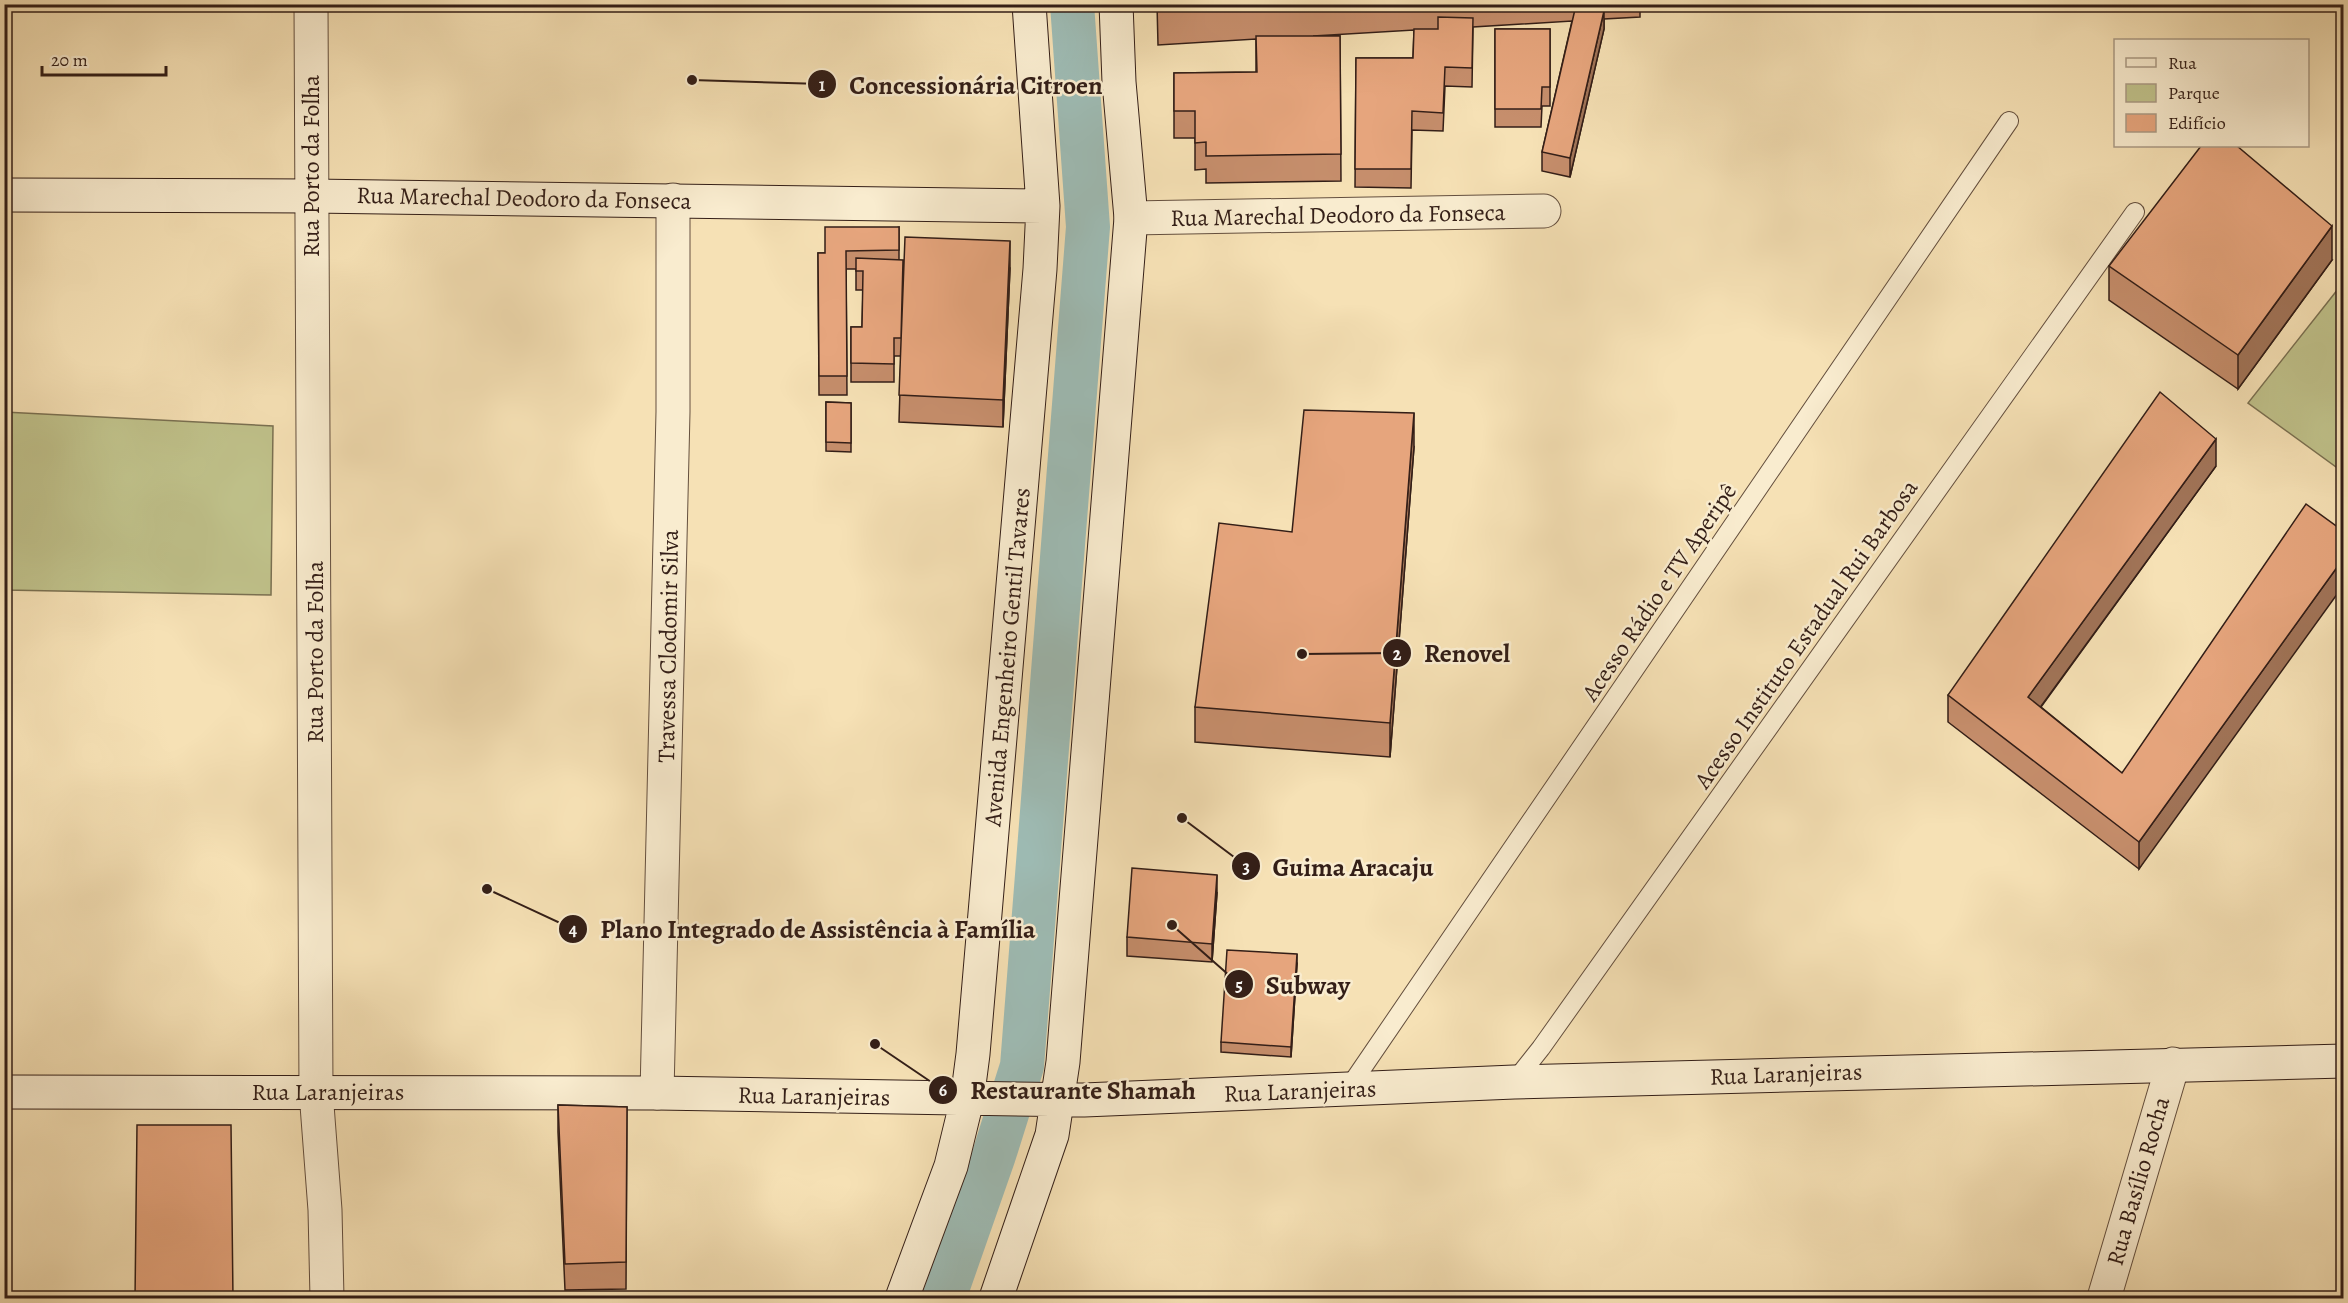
<svg xmlns="http://www.w3.org/2000/svg" width="2348" height="1303" viewBox="0 0 2348 1303" font-family="Alegreya,serif">
	<style>
		.green { fill: #c0c28b; stroke: #7a7051; stroke-width: 1.5 }
		.lines { fill: none; stroke-linecap: round; stroke-linejoin: round }
		.canal { stroke: #9ebcb5; stroke-width: 44 }
		.lane-casing { stroke: #644f3e; stroke-width: 20 }
		.street-casing { stroke: #644f3e; stroke-width: 35 }
		.secondary-casing { stroke: #331e17; stroke-width: 35 }
		.lane { stroke: #f9eccf; stroke-width: 18 }
		.street { stroke: #f9eccf; stroke-width: 33 }
		.secondary { stroke: #f9eccf; stroke-width: 33 }
		.wall { fill: #c68e6c; stroke: #331e17; stroke-width: 1.5 }
		.shaded-wall { fill: #a17458; stroke: #331e17; stroke-width: 1.5 }
		.building { fill: #e6a57d; stroke: #331e17; stroke-width: 1.5 }
		.labels { text-anchor: middle; dominant-baseline: central; stroke-width: 5; stroke-linejoin: round; paint-order: stroke }
		.street-label { font-size: 24px; fill: #331e17; stroke: #f9eccf }
		.leader { fill: none; stroke: #331e17; stroke-width: 2 }
		.callout-dot { fill: #331e17; stroke: #f9eccf; stroke-width: 2 }
		.mark-label { font-size: 18px; text-anchor: middle; font-weight: bold; fill: #fff }
		.callout-label { font-size: 26px; text-anchor: middle; font-weight: bold; fill: #331e17; stroke: #f9eccf; stroke-width: 5; stroke-linejoin: round; paint-order: stroke }
	</style>
	<rect width="100%" height="100%" fill="#f6e1b5"/>
	<filter id="stains"><feTurbulence type="fractalNoise" baseFrequency=".00333" numOctaves="4"/><feColorMatrix values="0 0 0 0 .2 0 0 0 0 .09 0 0 0 0 .02 0 0 0 .5 -.17"/></filter>
	<radialGradient id="worn" r=".72"><stop offset=".6" stop-color="#630" stop-opacity="0"/><stop offset="1" stop-color="#630" stop-opacity=".3"/></radialGradient>
	<!-- green -->
	<path class="green" d="M2342,284L2344,285L2343,472L2248,403Z
		M4,412L273,426L271,595L5,590Z"/>
	<g class="lines">
		<!-- canal -->
		<path class="canal" d="M944,1298L994,1155L1022,1066L1088,227L1072,4"/>
		<!-- lane casing -->
		<g class="lane-casing">
			<path id="lane" d="M1514,1082L1541,1048L2135,212
				M1348,1089L2009,121"/>
		</g>
		<!-- street casing -->
		<g class="street-casing">
			<path id="street" d="M311,4L316,1092L325,1210L327,1298
				M1131,218L1544,211
				M657,1093L673,412V200
				M2104,1298L2173,1064"/>
		</g>
		<!-- secondary casing -->
		<g class="secondary-casing">
			<path id="secondary" d="M4,195L311,196L1043,206
				M4,1092L657,1093L1084,1100L1514,1082L2344,1061
				M902,1298L951,1166L967,1100L973,1054L1040,269L1043,206L1029,4
				M996,1298L1052,1135L1063,1062L1131,218L1119,82L1116,4"/>
		</g>
		<!-- lane -->
		<use href="#lane" class="lane"/>
		<!-- street -->
		<use href="#street" class="street"/>
		<!-- secondary -->
		<use href="#secondary" class="secondary"/>
	</g>
	<!-- wall -->
	<path class="wall" d="M1157,4H1640V17L1604,19V29L1570,177L1542,171V152L1572,21L1473,27L1472,87L1445,86L1443,131L1412,130L1411,188L1355,187L1356,58H1413L1414,30L1313,36H1340L1341,181L1206,183V169L1195,170V138H1174V73L1256,72V39L1158,45Z
		M1495,29H1550V106H1542L1541,127H1495Z
		M2343,139V178L2338,174V147Z
		M899,227V260L903,278L1010,268L1003,427L899,422L901,356H894V382H851V327H862L863,290H856V269H846L847,395H819L818,253H825Z
		M2332,260L2238,389L2109,300V266Z
		M826,402L851,403V452L826,451Z
		M1414,447L1390,757L1195,742V707L1292,532Z
		M2216,466L2041,707L2122,773L2343,531L2139,869L1948,722V695Z
		M1217,893L1212,962L1127,956V937Z
		M1297,964L1291,1057L1221,1052V1042Z
		M558,1105L627,1107L626,1289L565,1290L558,1132Z"/>
	<!-- shaded-wall -->
	<path class="shaded-wall" d="M1604,11V29L1570,177V158Z
		M2332,226V260L2238,389V355Z
		M1010,241V268L1003,427V400Z
		M1414,413V447L1390,757V723Z
		M2216,439V466L2028,724V697Z
		M2343,559V586L2139,869V842Z
		M1217,875V893L1212,962V944Z
		M1297,954V964L1291,1057V1047Z"/>
	<!-- building -->
	<path class="building" d="M1158,4H1259L1158,10Z
		M1576,5L1604,11L1570,158L1542,152Z
		M1438,17L1473,18L1472,68L1445,67L1443,113L1412,111L1411,169H1355L1356,58H1413L1414,29H1438Z
		M1495,29H1550V87H1542L1541,109H1495Z
		M1256,36H1340L1341,154L1206,156V142L1195,143V111H1174V73L1257,72Z
		M2343,139V151L2338,147Z
		M2201,146H2237L2332,226L2238,355L2109,266Z
		M825,227H899V250L846,251L847,376H819L818,253H825Z
		M905,237L1010,241L1003,400L899,395Z
		M856,258L903,260L901,338H894V364L851,363V327H862L863,271H856Z
		M2160,392L2216,439L2028,697L2122,773L2306,504L2343,531V559L2139,842L1948,695Z
		M826,402L851,403V443L826,442Z
		M1304,410L1414,413L1390,723L1195,707L1219,523L1292,532Z
		M1132,868L1217,875L1212,944L1127,937Z
		M1227,950L1297,954L1291,1047L1221,1042Z
		M558,1105L627,1107L626,1262L565,1264Z
		M137,1125H231L233,1299H135Z"/>
	<g class="labels">
		<!-- street labels -->
		<g class="street-label">
			<text transform="translate(311 166) rotate(-90)">Rua Porto da Folha</text>
			<text transform="translate(524 198) rotate(1)">Rua Marechal Deodoro da Fonseca</text>
			<text transform="translate(1338 215) rotate(-1)">Rua Marechal Deodoro da Fonseca</text>
			<text transform="translate(1659 592) rotate(-56)">Acesso Rádio e TV Aperipê</text>
			<text transform="translate(1806 634) rotate(-55)">Acesso Instituto Estadual Rui Barbosa</text>
			<text transform="translate(668 646) rotate(-89)">Travessa Clodomir Silva</text>
			<text transform="translate(315 652) rotate(-90)">Rua Porto da Folha</text>
			<text transform="translate(1007 657) rotate(-85)">Avenida Engenheiro Gentil Tavares</text>
			<text transform="translate(1786 1074) rotate(-2)">Rua Laranjeiras</text>
			<text transform="translate(1300 1091) rotate(-2)">Rua Laranjeiras</text>
			<text x="328" y="1092">Rua Laranjeiras</text>
			<text transform="translate(814 1096) rotate(1)">Rua Laranjeiras</text>
			<text transform="translate(2138 1181) rotate(-74)">Rua Basílio Rocha</text>
		</g>
	</g>
	<!-- callouts -->
	<path class="leader" d="M692 80L822 84M1302 654L1397 653M1182 818L1246 866M487 889L573 929M1172 925L1239 984M875 1044L943 1090"/>
	<g class="callout-dot">
		<circle cx="692" cy="80" r="6"/>
		<circle cx="1302" cy="654" r="6"/>
		<circle cx="1182" cy="818" r="6"/>
		<circle cx="487" cy="889" r="6"/>
		<circle cx="1172" cy="925" r="6"/>
		<circle cx="875" cy="1044" r="6"/>
		<circle cx="822" cy="84" r="15"/>
		<circle cx="1397" cy="653" r="15"/>
		<circle cx="1246" cy="866" r="15"/>
		<circle cx="573" cy="929" r="15"/>
		<circle cx="1239" cy="984" r="15"/>
		<circle cx="943" cy="1090" r="15"/>
	</g>
	<g class="mark-label">
		<text x="822" y="91">1</text>
		<text x="1397" y="660">2</text>
		<text x="1246" y="873">3</text>
		<text x="573" y="935">4</text>
		<text x="1239" y="991">5</text>
		<text x="943" y="1096">6</text>
	</g>
	<g class="callout-label">
		<text x="976" y="94">Concessionária Citroen</text>
		<text x="1467" y="662">Renovel</text>
		<text x="1353" y="876">Guima Aracaju</text>
		<text x="818" y="938">Plano Integrado de Assistência à Família</text>
		<text x="1308" y="994">Subway</text>
		<text x="1083" y="1099">Restaurante Shamah</text>
	</g>
	<!-- margin -->
	<rect width="2348" height="1303" fill="none" stroke="#f6e1b5" stroke-width="24"/>
	<rect x="6" y="6" width="2336" height="1291" fill="none" stroke="#331e17" stroke-width="3"/>
	<rect x="12" y="12" width="2324" height="1279" fill="none" stroke="#331e17" stroke-width="1.5"/>
	<!-- legend -->
	<rect x="2114" y="39" width="195" height="108" fill="#f9eccf" stroke="#aa9a85" stroke-width="1.5"/>
	<rect x="2126" y="58" width="30" height="9" fill="#f9eccf" stroke="#aa9a85" stroke-width="1.5"/>
	<text x="2168" y="69" font-size="18" fill="#331e17">Rua</text>
	<rect x="2126" y="84" width="30" height="18" fill="#c0c28b" stroke="#aa9a85" stroke-width="1.5"/>
	<text x="2168" y="99" font-size="18" fill="#331e17">Parque</text>
	<rect x="2126" y="114" width="30" height="18" fill="#e6a57d" stroke="#aa9a85" stroke-width="1.5"/>
	<text x="2168" y="129" font-size="18" fill="#331e17">Edifício</text>
	<!-- scale -->
	<path d="M42 66v9h124v-9" fill="none" stroke="#331e17" stroke-width="3"/>
	<text x="51" y="66" font-size="18" fill="#331e17" stroke="#f9eccf" stroke-width="4.5" paint-order="stroke">20 m</text>
	<rect width="100%" height="100%" filter="url(#stains)"/>
	<rect width="100%" height="100%" fill="url(#worn)"/>
</svg>
